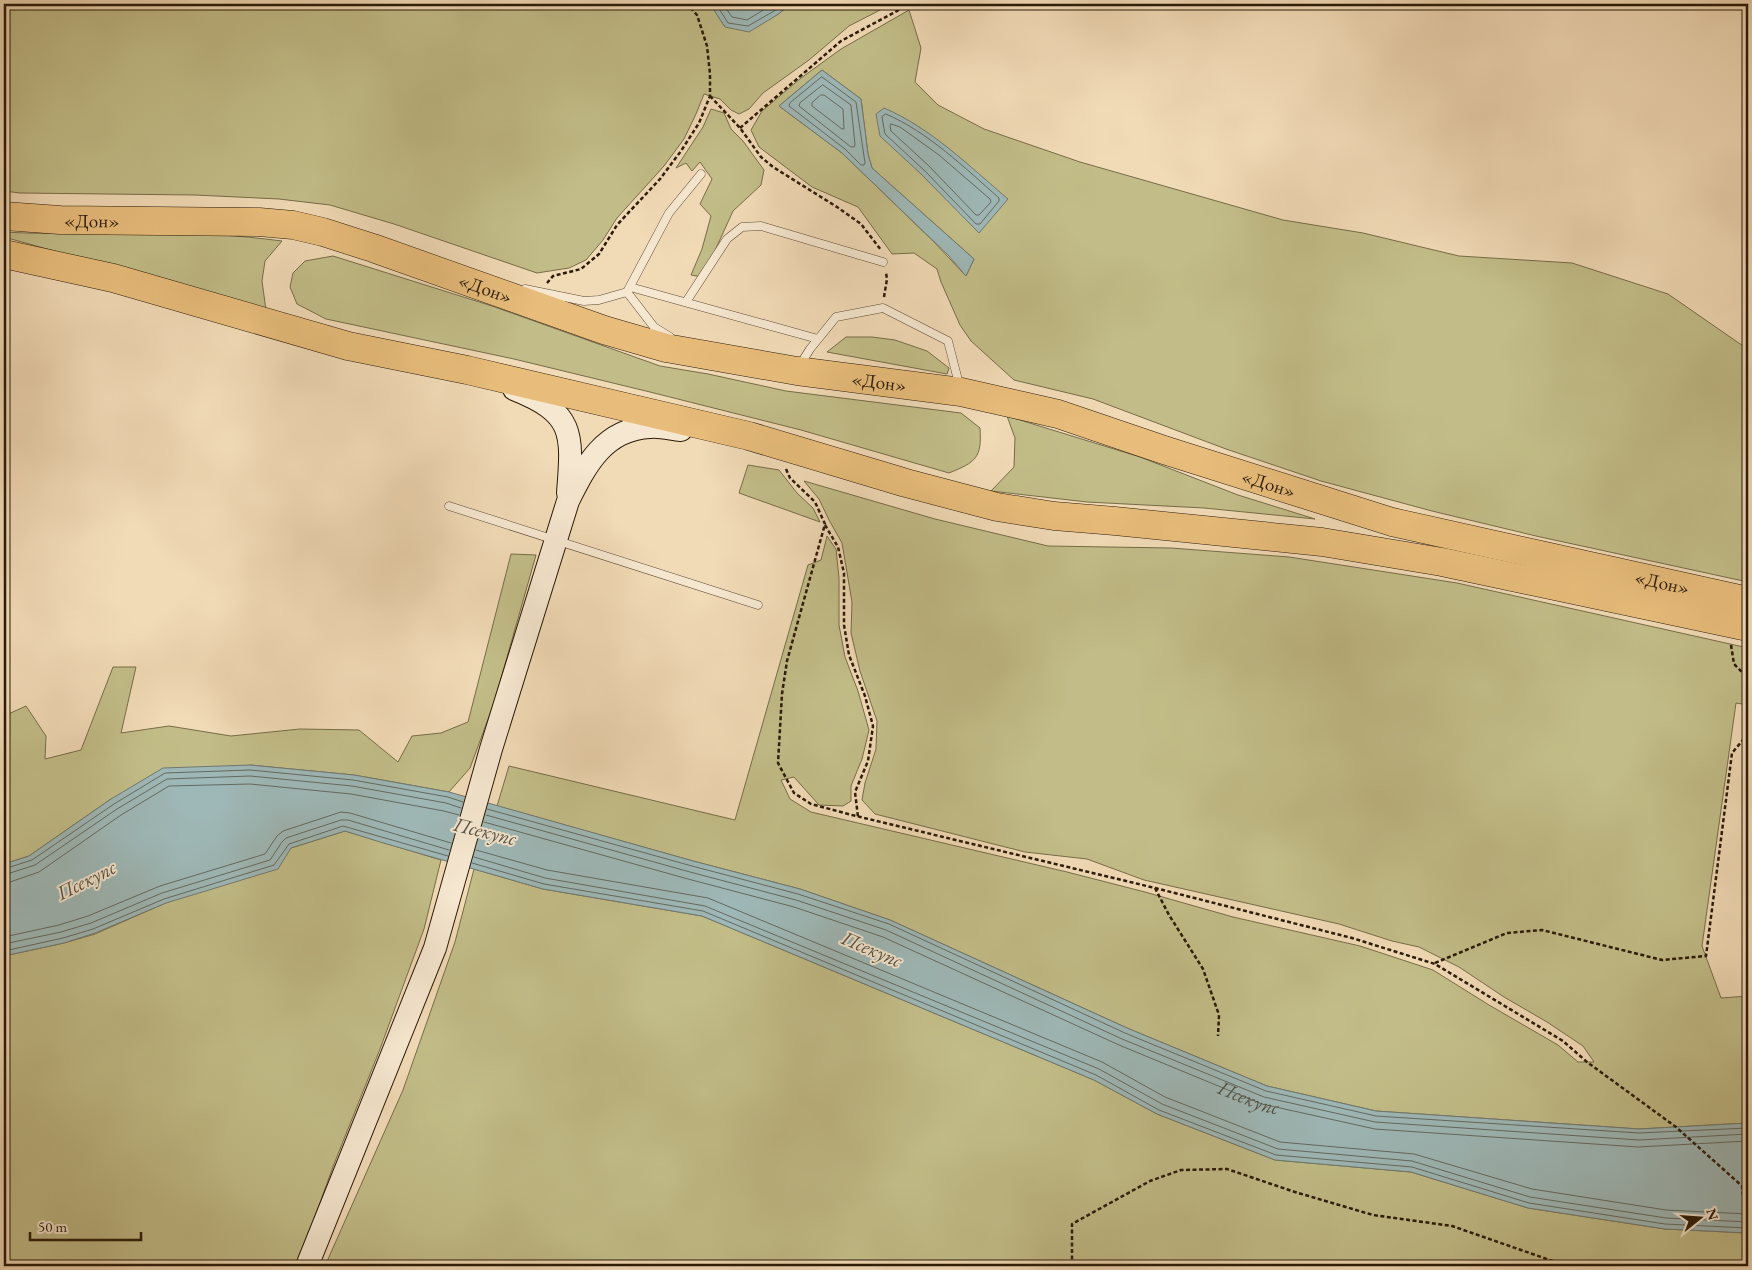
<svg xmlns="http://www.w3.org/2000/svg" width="1752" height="1270" viewBox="0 0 1752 1270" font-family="'EB Garamond',serif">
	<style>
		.green { fill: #c2bd88; stroke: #766c48; fill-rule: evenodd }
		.water { fill: #9eb8b7; stroke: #707971 }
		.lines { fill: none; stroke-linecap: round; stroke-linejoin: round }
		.shore { stroke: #646960; stroke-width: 1 }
		.lane-casing { stroke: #5c4a34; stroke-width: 9 }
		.secondary-casing { stroke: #2a1a08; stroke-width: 24 }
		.highway-casing { stroke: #2a1a08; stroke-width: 29 }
		.path { stroke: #2a1a08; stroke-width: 2.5; stroke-dasharray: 4 2.5; stroke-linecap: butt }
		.lane { stroke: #f6e7d0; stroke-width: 8 }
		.secondary { stroke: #f6e7d0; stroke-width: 22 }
		.highway { stroke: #e8bd7b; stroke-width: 28 }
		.labels { text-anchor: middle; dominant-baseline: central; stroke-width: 4; stroke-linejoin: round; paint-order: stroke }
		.street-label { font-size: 19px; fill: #2a1a08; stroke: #f6e7d0 }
		.water-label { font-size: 20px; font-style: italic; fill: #535145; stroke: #f6e7d0 }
	</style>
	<rect width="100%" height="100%" fill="#f1dab6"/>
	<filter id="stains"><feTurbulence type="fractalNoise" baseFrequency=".004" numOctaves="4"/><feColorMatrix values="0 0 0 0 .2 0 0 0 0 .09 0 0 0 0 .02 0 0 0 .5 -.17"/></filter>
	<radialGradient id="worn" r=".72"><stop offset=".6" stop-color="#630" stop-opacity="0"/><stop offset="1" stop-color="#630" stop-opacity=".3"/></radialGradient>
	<!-- green -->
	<path class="green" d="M4,4H710L725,27L777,15L791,4H899L882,9L849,26L809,60L763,93L749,109L739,114L731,110L720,99L704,94L696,114L684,139L664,166L617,218L603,240L586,260L569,268L537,273L394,224L330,205L279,199L195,195L20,193L4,191Z
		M909,10L921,48L915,82L938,105L984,129L1080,162L1283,220L1363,233L1459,256L1572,263L1668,294L1746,348L1748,351V582L1536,536L1432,511L1321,481L1226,449L1093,399L1014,380L971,341L960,325L941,282L937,269L914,253L892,254L858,207L812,187L759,147L751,130L762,111L801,78L841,49ZM822,70L861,99L868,154L872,168L974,259L966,276L934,242L842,153L779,106Z
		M711,109L724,113L731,129L743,141L764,170L761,185L733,211L703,277L691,275L702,249L711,216L700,204L712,179L700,162L692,171L686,163L676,168L703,127Z
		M4,232C52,235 100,232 149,232C193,233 238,235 282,241L265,261L262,281L266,310L4,237Z
		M333,256L492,306L660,366L708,374L786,391L961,413L980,428C982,458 976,462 949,473L801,430L650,392L514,359L326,319L297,304L290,287L293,273L305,261Z
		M846,337H872L895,340L927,351L949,368L947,374L827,352Z
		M1007,416L1140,457L1238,495L1315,519L1204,508L1087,502L991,491L1014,467L1015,438Z
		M748,465L779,470L797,493L813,508L820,522L739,493Z
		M804,481L935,519L1048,546L1171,548L1289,557L1457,583L1748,648V705L1736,703L1702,946L1721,998L1748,996V1123L1639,1129L1376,1111L1267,1086L1127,1028L890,920L800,889L693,861L497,806L509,766L735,820L808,565L821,560L827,536L836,549L839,578V625L845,657L858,691L869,730L862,759L851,786V801L843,806L819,805L794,777L781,780L790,799L811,812L1067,872L1145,892L1233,917L1360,946L1433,970L1489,1005L1558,1045L1578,1062H1594L1583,1046L1547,1022L1504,997L1459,967L1419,947L1392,941L1339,924L1144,880L1087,859L1025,852L875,814L862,800L865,783L876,749L877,721L860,671L851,633L852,602L842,543L829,520L819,499Z
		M511,554L536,555L494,703L470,768L449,792L354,775L250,765L111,799L29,856L4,864V716L26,706L46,736L45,759L81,750L113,667H136L121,733L169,726L231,736L300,729L359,730L398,762L412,736L441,733L468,722Z
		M345,831L441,860L424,929L380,1049L334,1164L297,1266H4V956L64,943L95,934L291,848Z
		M474,869L543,889L702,916L1094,1080L1157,1114L1275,1160L1411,1172L1528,1208L1665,1229L1748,1233V1266H325L403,1090L455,942Z"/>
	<!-- water -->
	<path class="water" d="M710,4H791L777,15L749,32L725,27Z
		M822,70L861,99L868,154L872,168L974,259L966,276L949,256L842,153L779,106Z
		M884,108C931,128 969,166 1008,199L979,233L921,174L880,136L876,114Z
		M250,765L354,775L449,792L693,861L800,889L890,920L1127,1028L1267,1086L1376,1111L1639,1129L1748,1123V1233L1665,1229L1528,1208L1411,1172L1275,1160L1157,1114L1094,1080L702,916L543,889L380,842L345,831L291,848L278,869L166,903L95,933L64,943L4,956V864L29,856L111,799L163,768Z"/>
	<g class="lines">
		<!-- shore -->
		<g class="shore">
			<path d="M716,4L728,23L748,26L774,11L783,4"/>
			<path d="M723,4L732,17L747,20L773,4"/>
			<path d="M822,77L856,102L865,163L864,165H861L845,149L789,106L790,103Z"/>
			<path d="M823,85L851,105L855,145L854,147H851L799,106L800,103Z"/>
			<path d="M821,95H824L843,109L844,129H842L812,106V103Z"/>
			<path d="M886,114C928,132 965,168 999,198V201L980,224H976L925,171L885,134L882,117Z"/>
			<path d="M891,124L900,127L939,155L990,199L991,202L979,215H976L929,166L891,131L890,126Z"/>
			<path d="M487,809L692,866L798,894L889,924L1125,1033L1266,1091L1376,1116L1639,1133L1748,1128"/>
			<path d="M486,815L690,872L796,900L886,930L1122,1039L1264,1097L1375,1122L1639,1140L1748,1134"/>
			<path id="s1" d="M484,822L688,879L794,907L883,937L1119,1045L1262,1104L1375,1129L1638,1147L1748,1141"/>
			<path d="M476,850L547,870L708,898L1102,1062L1165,1097L1280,1142L1414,1154L1532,1189L1666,1210L1748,1214"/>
			<path d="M474,857L545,878L705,906L1099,1069L1162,1104L1278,1149L1412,1161L1530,1197L1666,1218L1748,1222"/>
			<path d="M472,863L544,884L703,911L1096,1075L1159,1110L1276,1155L1412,1167L1529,1203L1665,1224L1748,1228"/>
			<path d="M4,869L32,860L114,804L165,773L250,770L353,780L448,797L463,802"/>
			<path d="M4,875L35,865L117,809L167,779L250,776L352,786L446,803L461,808"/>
			<path d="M4,883L10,882L39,872L121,815L169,786L250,784L351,794L444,811L459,815"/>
			<path d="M4,937L59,925L88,916L160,886L265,854L277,836L283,831L341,812L350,813L451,843"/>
			<path d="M4,944L61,932L91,923L162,893L270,860L282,842L286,838L341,820H348L449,850"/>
			<path d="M4,951L63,938L93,929L164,899L274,865L289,844L343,826L448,856"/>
		</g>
		<!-- lane casing -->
		<g class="lane-casing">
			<path id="lane" d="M630,287L818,339
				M525,289L584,301L599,300L627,292L669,213L701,174
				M627,292L654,327L670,337
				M686,302L727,239L742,227L761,226L883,262
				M800,365L810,349L836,317L883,308L948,341L960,388
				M449,506L758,605"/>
		</g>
		<!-- secondary casing -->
		<g class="secondary-casing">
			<path id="secondary" d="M514,389C574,413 573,432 568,493
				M307,1266L435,948L491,749L568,501C586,465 604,429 650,427C660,426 671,429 681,430"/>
		</g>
		<!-- highway casing -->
		<g class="highway-casing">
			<g id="highway">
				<path id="s2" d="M4,216L60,220L259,222L293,225L323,232L373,248L604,330L666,348L797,371L961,392L1058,414L1164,450L1392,522L1748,601"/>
				<path d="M4,254L113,278L348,346L467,370L749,436L906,483L997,507L1054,516L1115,521L1322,542L1442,562L1748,627"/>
			</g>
		</g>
		<!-- path -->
		<path class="path" d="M710,96L740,128L761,157L773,167L837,207L861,224L881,250
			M740,128L841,41L910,4
			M547,283L553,276L581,269L599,254L617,225L660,179L681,151L699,123L710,96V74L707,46L697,15L687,4
			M884,297L887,279L886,273
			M786,469L790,478L815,502L825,524L787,661L782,694L778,763L794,793L811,804L852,815L1155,888L1352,938L1435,964L1563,1041L1587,1062L1676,1127L1742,1186L1748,1247
			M825,525L838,547L844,573V625L849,655L865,696L873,726L868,761L855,792L858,817
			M1731,645L1734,664L1748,678
			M1155,888L1169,915L1203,969L1219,1015L1218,1036
			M1435,963L1507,933L1542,930L1662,960L1706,956L1732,753L1748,734
			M1072,1266V1224L1150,1181L1181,1170L1227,1169L1295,1192L1373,1215L1452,1226L1567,1266
			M1742,1266L1748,1253"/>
		<!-- lane -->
		<use href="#lane" class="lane"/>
		<!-- secondary -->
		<use href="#secondary" class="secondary"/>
		<!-- highway -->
		<use href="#highway" class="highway"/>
	</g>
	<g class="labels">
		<!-- street labels -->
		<g class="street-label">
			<text stroke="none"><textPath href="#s2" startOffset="88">«Дон»</textPath></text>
			<text stroke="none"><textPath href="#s2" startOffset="492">«Дон»</textPath></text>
			<text stroke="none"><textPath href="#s2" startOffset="898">«Дон»</textPath></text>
			<text stroke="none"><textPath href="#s2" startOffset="1302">«Дон»</textPath></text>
			<text stroke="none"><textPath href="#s2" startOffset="1708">«Дон»</textPath></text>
		</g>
		<!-- water labels -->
		<g class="water-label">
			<text transform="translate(485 831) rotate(14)">Псекупс</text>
			<text transform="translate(86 880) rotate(-27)">Псекупс</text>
			<text transform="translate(872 949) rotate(23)">Псекупс</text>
			<text stroke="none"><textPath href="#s1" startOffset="815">Псекупс</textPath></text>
		</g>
	</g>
	<!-- margin -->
	<rect width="1752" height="1270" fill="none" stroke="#f1dab6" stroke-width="20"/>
	<rect x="5" y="5" width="1742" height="1260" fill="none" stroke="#2a1a08" stroke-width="2.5"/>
	<rect x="10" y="10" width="1732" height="1250" fill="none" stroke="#2a1a08"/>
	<!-- north arrow -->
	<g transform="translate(1700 1218) rotate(73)" stroke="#f6e7d0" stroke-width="4" paint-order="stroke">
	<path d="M0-4L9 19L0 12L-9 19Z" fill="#2a1a08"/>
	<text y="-8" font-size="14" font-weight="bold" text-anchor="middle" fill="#2a1a08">N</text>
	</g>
	<!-- scale -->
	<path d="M30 1232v8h111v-8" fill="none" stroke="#2a1a08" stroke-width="2.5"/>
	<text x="38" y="1232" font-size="15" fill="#2a1a08" stroke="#f6e7d0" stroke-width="4" paint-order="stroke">50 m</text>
	<rect width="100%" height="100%" filter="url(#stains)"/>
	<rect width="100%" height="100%" fill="url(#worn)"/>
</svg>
